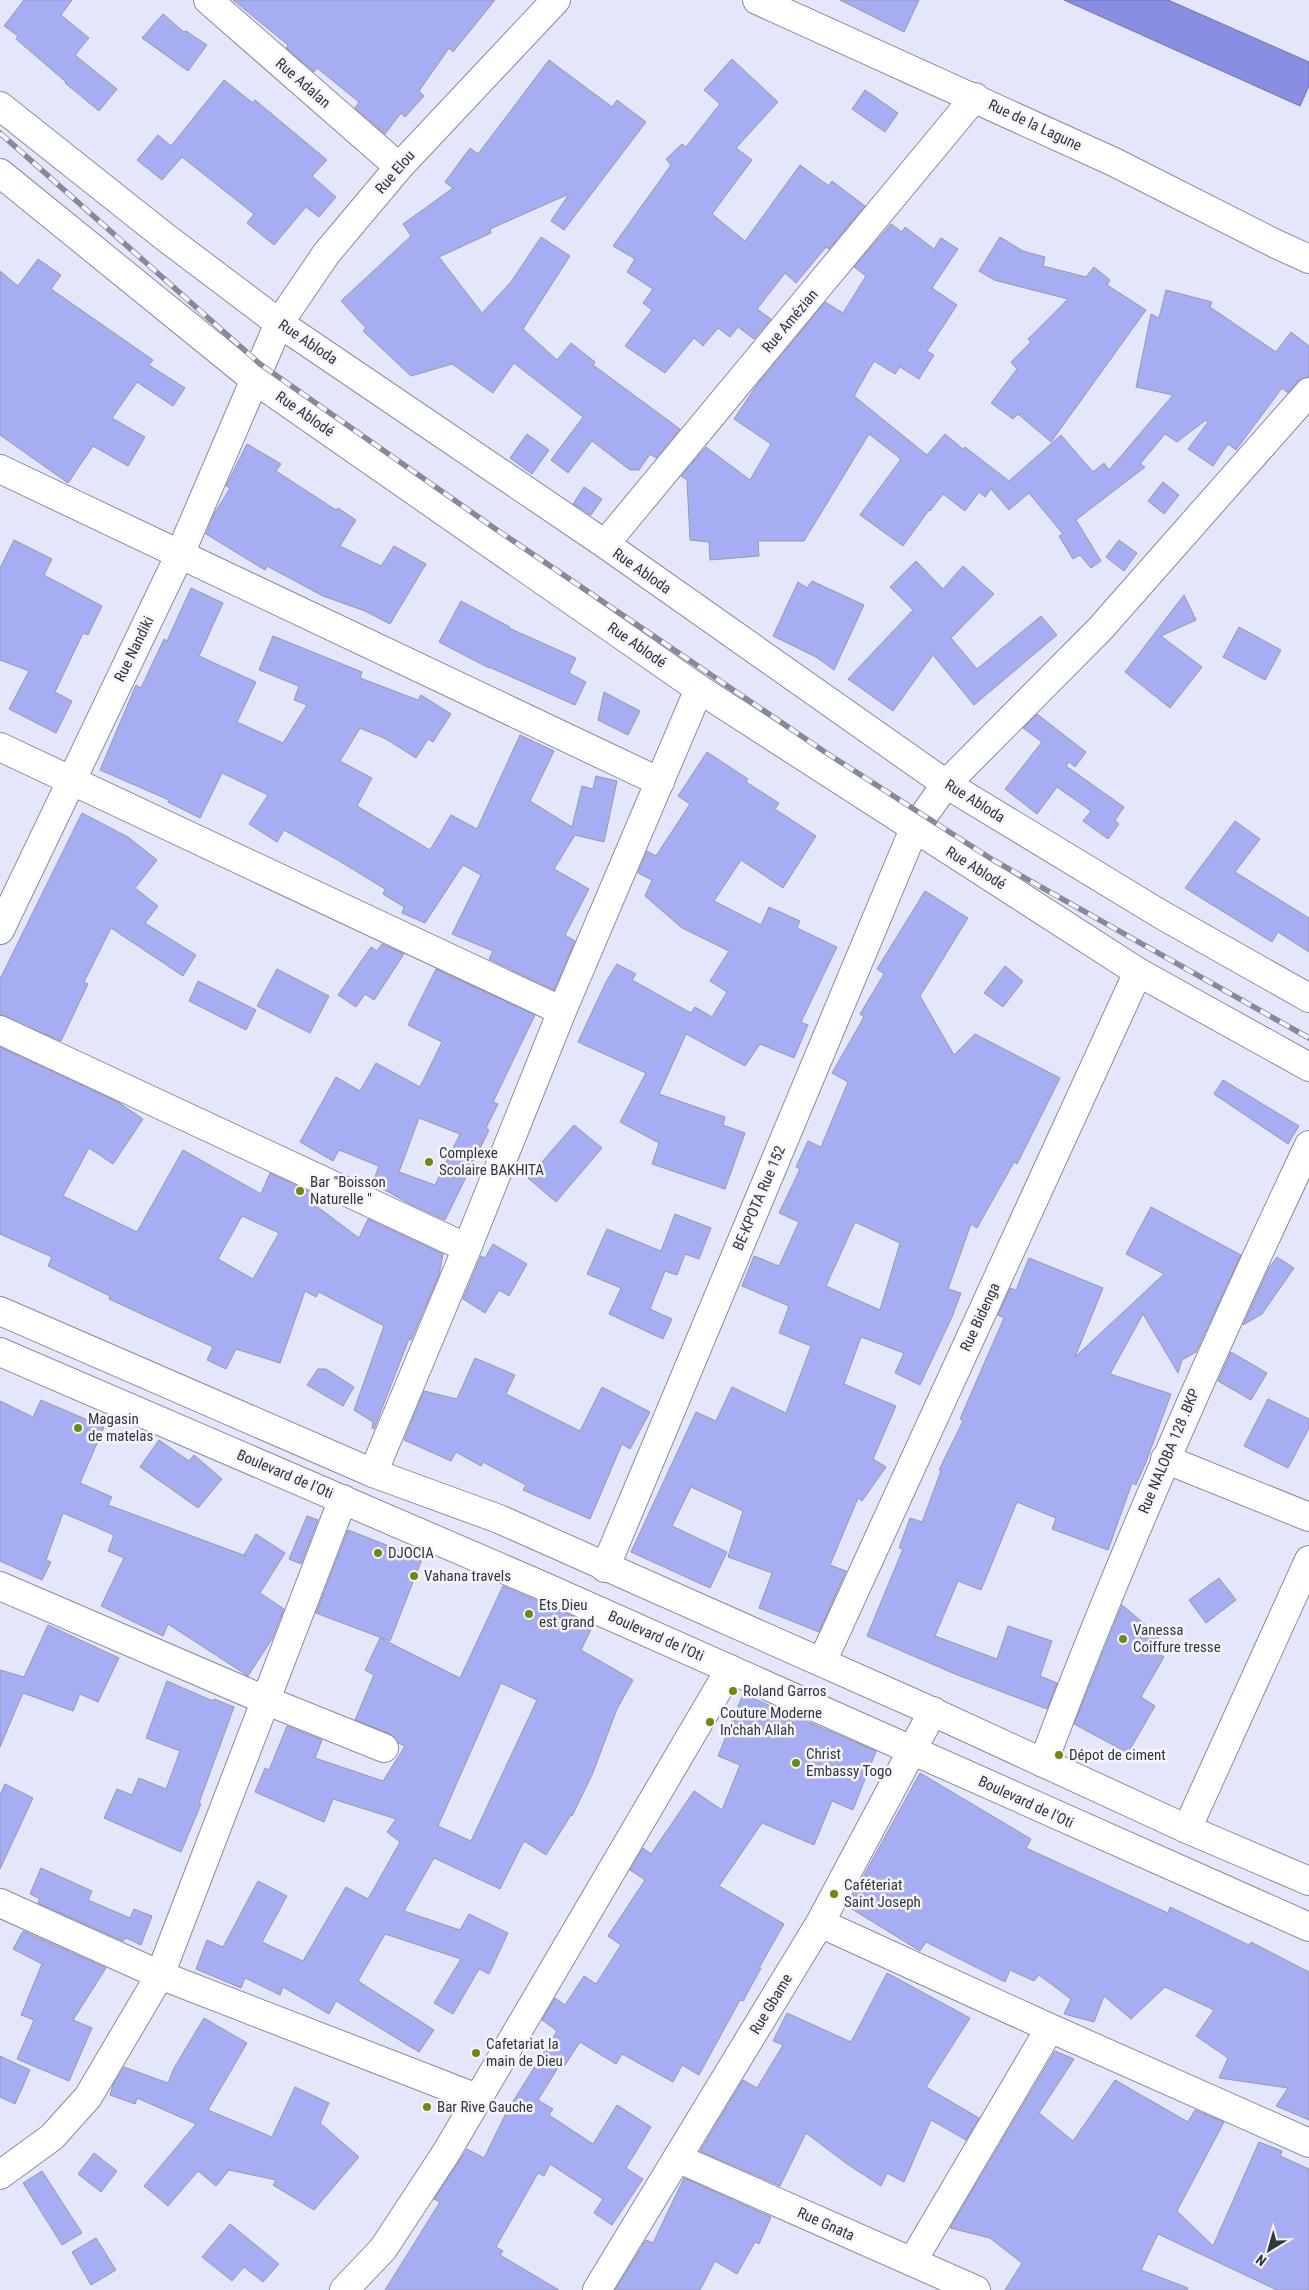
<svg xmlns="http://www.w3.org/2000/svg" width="1309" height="2290" viewBox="0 0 1309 2290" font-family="'Roboto Condensed',sans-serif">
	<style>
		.water { fill: #898ee2; stroke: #6f73b1 }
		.building { fill: #a7adf2; stroke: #9598b1; fill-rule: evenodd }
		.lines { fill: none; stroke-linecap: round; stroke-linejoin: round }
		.minor-casing { stroke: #888ba3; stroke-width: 30 }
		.major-casing { stroke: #888ba3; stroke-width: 30 }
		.minor { stroke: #fff; stroke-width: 28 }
		.major { stroke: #fff; stroke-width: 28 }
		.rail-casing { stroke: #878999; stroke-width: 5.5 }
		.rail { stroke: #f5f5fb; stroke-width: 4; stroke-dasharray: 11; stroke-linecap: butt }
		.poi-dot { fill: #6e8b06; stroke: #f5f5fb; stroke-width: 2 }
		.labels { text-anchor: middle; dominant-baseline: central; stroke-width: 5; stroke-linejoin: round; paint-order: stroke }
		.street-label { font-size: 15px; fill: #33353f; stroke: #f5f5fb }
		.poi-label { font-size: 15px; fill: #33353f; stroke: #f5f5fb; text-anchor: start }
	</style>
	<rect width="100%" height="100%" fill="#e4e7fc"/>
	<!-- water -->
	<path class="water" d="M1064,0H1168L1309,62V86L1300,106Z"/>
	<!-- building -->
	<path class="building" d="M24,0H72L61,15L89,38L75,55L117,89L99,111L65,83L66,82L16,39L18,36L4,26Z
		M233,0H495L453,52L449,48L419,91L424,96L405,117L401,113L385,134L355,108L359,102L317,68L314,72L286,48L288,45Z
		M840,0H919L904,32Z
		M163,14L184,32L186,31L207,45L188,71L142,38Z
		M732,59L778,102L736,148L752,160L712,214L745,241L800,165L829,186L832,181L865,206L829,249L826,247L796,283L785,273L757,309L771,319L754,339L738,327L730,337L718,328L703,346L694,338L665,373L625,346L652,310L643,303L653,289L627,272L635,259L613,246L671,165L666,159L682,144L686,147L720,104L704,90Z
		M549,60L612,107L617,100L646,122L564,230L551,221L569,194L490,229L491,233L439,257L482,313L511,282L541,237L570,256L523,329L557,360L571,343L595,362L593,365L680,429L656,458L650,454L639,470H630L592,441L568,473L551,460L583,417L514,363L493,393L452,364L411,376L363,331L366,328L341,301L411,236L403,224L453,188L445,182L470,148L478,154Z
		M224,80L253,103L255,100L327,160L312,176L336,197L319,217L306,207L274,245L247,223L254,214L182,157L162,180L137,160L158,135L171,146Z
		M865,90L898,113L885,132L852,109Z
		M891,224L902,232L905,227L934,249L941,238L958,249L932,288L957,305L927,351L934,355L919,379L900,367L895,374L874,361L854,396L927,455L945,434L963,449L965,447L1009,481L1061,435L1093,472L1104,463L1109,470L1173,395L1136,387L1151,314L1159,318L1166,290L1212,302L1210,307L1276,352L1291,332L1309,346V377L1298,381L1288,393L1282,388L1236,450L1228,444L1213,466L1188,449L1208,422L1206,420L1177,442L1165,434L1140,464L1145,467L1076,520L1101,561L1091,568L1080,555L1073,559L1059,536L1063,534L1029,493L1009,510L991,489L985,497L979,492L965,511L943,494L930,511L929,510L903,546L860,515L901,459L869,434L804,541H758L759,556L710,560L709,542L690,540L687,480L681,476L706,447L750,480L771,444L734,419L757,385L825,302L843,313L866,276L854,267Z
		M1000,237L1023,251L1045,257L1043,266L1086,277L1094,267L1110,280L1107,285L1146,310L1051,442L1018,414L1013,419L991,403L1017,369L1011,362L1031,342L1028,339L1068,299L994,280L979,271Z
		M38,259L61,275L51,289L153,360L149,365L185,388L173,406L137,382L112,418L145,437L128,466L93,446L68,483L0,435V271L18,286Z
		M527,434L549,450L532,474L510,458Z
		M247,444L281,464L276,471L336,510L338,508L356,520L340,546L381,566L394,546L426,564L390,624L365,611L323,596L267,566L265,570L206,534L214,514L230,488L226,486Z
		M1163,482L1179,495L1164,514L1148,501Z
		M584,487L602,499L591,515L573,504Z
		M14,540L52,559L44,575L102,606L88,635L83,633L55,692L72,701L56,733L9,709L29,671L0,660V568Z
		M1119,540L1137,553L1124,571L1106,557Z
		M916,561L943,589L963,566L994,594L951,638L977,669L1041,616L1057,635L974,705L933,655L893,711L848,679L913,610L890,587Z
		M812,581L864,605L834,670L816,657L773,636L798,582L807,588Z
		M191,588L223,603L199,656L256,682L237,722L283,743L307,705L294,700L299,686L259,670L273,636L362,672L360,678L418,700L421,695L451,714L433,742L428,739L416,758L386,739L360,728L340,761L372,778L357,806L430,850L451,815L477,829L520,735L554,751L530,801L572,827L582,786L593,789L596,776L617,781L604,842L575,835L554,869L589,889L565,935L575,941L554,990L489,959L493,951L452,934L481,875L463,865L425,923L402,913L404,907L383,894L385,889L341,862L284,830L277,842L249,824L268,795L222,773L200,818L168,802L169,800L100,770L136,685L141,688L164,639L167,641Z
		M1184,595L1196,620L1161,636L1202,667L1170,708L1125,672Z
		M461,601L510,627L509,628L576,658L569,673L586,682L575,705L489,667V668L439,642Z
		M1239,627L1281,650L1265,680L1223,657Z
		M604,692L640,711L628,735L598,720Z
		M1037,714L1086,752L1075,767L1069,762L1066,766L1124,807L1115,820L1119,824L1108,839L1083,821L1091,811L1057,787L1037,814L1005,789L1042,742L1023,728Z
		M707,752L748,779L746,782L779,803L775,809L816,836L783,888L741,860L714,901L761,925L769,907L800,921L797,928L837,947L801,1022L808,1025L794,1058L760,1044L745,1066L686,1034L659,1094L725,1117L723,1125L745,1133L725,1189L652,1164L659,1143L620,1122L646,1073L578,1042L606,982L617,964L636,974L632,980L691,1013L695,1007L712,1017L727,992L710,981L729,951L682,928L645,896L652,880L638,873L647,851L656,856L690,804L678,796Z
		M82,813L128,837L157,860L135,888L158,906L145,923L196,955L183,976L111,928L84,982L88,984L61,1041L0,1015V979Z
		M1235,821L1260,839L1235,872L1309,918V952L1278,932L1272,942L1185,888Z
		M925,891L968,918L920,996L954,1055L975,1034L1060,1078L1017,1164L1014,1162L977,1228L971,1224L948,1289L961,1293L952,1317L920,1385L895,1373L904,1353L861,1337L844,1384L896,1406L873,1459L886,1467L862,1501L858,1498L830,1565L846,1571L819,1632L759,1608L772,1573L728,1557L743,1511L691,1487L672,1526L727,1552L710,1588L631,1552L696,1412L716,1421L732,1387L786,1413L811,1346L779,1333L789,1306L742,1286L754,1256L779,1266L799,1222L779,1213L800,1169L796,1167L808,1141L821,1147L848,1082L832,1073L864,1017L860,1014L884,974L877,969ZM855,1222L900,1243L880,1310L826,1286Z
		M382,944L404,954L374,1000L365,994L356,1007L338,995L371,947L377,951Z
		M1005,966L1023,981L1003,1007L984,993Z
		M277,969L329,996L310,1033L257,1006Z
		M436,969L535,1015L493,1102L498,1104L486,1128L489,1130L445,1220L410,1204L383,1189L384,1187L373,1182L379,1166L339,1150L333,1161L300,1142L336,1077L360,1091L376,1063L420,1087L442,1042L408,1025ZM419,1118L460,1134L435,1185L399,1172Z
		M198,981L256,1010L246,1030L189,1001Z
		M0,1047L118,1102L143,1119L113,1164L89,1148L63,1196L137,1232L183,1150L261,1194L270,1173L316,1195L315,1205L359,1238L368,1219L443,1254L439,1275L411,1340L409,1339L374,1429L372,1428L373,1422L354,1410L384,1326L319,1292L316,1297L305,1291L280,1363L236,1349L226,1369L207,1360L213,1347L109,1299L110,1296L48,1266L52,1257L0,1234ZM242,1216L279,1233L253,1279L218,1259Z
		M1223,1080L1299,1126L1288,1144L1214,1094Z
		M574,1125L602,1148L556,1202L528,1178Z
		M1151,1207L1241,1255L1196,1352L1182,1360L1178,1373L1143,1314L1110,1374L1171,1394L1146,1462L1136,1485L1132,1483L1108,1550L1052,1529L1056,1518L1017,1502L981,1590L958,1581L935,1636L997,1659L1008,1626L1052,1641L1040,1676L1057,1683L1047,1709L955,1674L867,1636L903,1549L899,1548L910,1518L922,1522L941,1471L939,1470L963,1421L960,1419L1004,1318L998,1315L1010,1288L1016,1290L1029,1258L1103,1288L1075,1357L1164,1274L1126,1254Z
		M675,1214L711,1228L699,1259L685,1254L677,1275L665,1271L650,1309L672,1319L663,1339L609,1314L621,1288L587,1274L607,1229L661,1251Z
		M493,1244L527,1264L509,1296L499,1290L485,1313L463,1299L481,1256L485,1258Z
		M1277,1257L1294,1268L1262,1314L1243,1325L1269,1268Z
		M1231,1352L1267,1373L1251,1400L1218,1381Z
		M475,1358L515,1375L506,1394L580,1431L602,1387L650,1412L630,1449L622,1444L590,1519L523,1490L526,1485L483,1462L481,1466L456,1452L451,1461L404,1440L424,1391L457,1399Z
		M318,1369H326L354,1387L343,1406L307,1385Z
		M1268,1399L1309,1419V1428L1288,1468L1244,1446Z
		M41,1400L104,1427L80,1483L112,1497L108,1505L246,1556L244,1555L256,1534L285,1553L260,1593L284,1609L272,1639L248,1676L168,1624L163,1636L101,1606L124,1558L108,1551L114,1535L63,1513L46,1560L51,1562L42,1580L0,1561V1401L33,1417Z
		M159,1440L189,1461L194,1455L222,1479L198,1508L140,1467Z
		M307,1516L318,1520L301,1564L289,1559Z
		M348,1530L422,1559L390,1641L316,1613Z
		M1219,1578L1236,1600L1206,1623L1189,1600Z
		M503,1586L593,1625L581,1650L633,1680L617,1709L592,1775L572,1816L571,1815L546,1855L524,1841L500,1889L434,1858L404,1911L460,1930L469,1914L508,1933L489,1974L479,1969L453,2014L434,2003L461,1959L385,1934L358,1981L434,2030L419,2052L336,2001L329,2014L283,1987L280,1995L245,1978L241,1988L196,1969L207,1940L223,1947L258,1881L287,1896L262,1942L303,1961L346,1887L368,1899L400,1842L387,1832L396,1819L333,1799L324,1822L255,1792L265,1768L269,1770L287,1726L322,1740L315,1758L383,1781L405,1746L398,1743L390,1734L355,1720L374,1675L365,1670L380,1638L460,1678ZM501,1683L537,1700L471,1841L438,1826Z
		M1122,1605L1160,1637L1148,1647L1164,1657L1141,1697L1155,1706L1128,1753L1074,1724Z
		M48,1625L119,1658L98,1702L80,1694L73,1711L23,1693L0,1747V1670L24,1677Z
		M167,1681L213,1701L214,1699L234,1707L199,1803L201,1804L181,1852L104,1818L117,1789L132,1795L139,1778L166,1789L180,1751L146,1738Z
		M743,1694L876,1751L853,1810L832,1801L814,1845L762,1823L719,1886L784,1924L759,1968H761L743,2001L740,2000L699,2075L682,2065L673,2082L622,2054L616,2064L580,2042L563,2068L559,2066L538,2100L553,2109L549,2115L593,2144L617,2105L651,2127L626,2168L643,2179L612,2225L594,2213L603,2199L550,2164L544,2176L538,2173L496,2247L503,2251L500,2255L559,2290H385L440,2202L434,2199L467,2149L484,2158L507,2111L557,2031L542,2020L555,1998L565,2005L584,1976L596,1984L621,1945L608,1936L645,1880L630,1870L643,1848L651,1854L694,1791L722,1810L740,1765L718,1756Z
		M920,1773L1031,1839L1026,1848L1168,1913L1170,1907L1249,1945L1251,1942L1309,1972V2120L1276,2106L1288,2088L1219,2078L1228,2058L1196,2036L1214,2010L1165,1987L1131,2019L1104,1996L1094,2022L1064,2014L1071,1999L1039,1975L1034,1981L1010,1970L1005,1982L926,1942L920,1951L847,1906Z
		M5,1784L33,1798L0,1869V1795Z
		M41,1868L92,1891L88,1900L130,1918L134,1909L152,1916L141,1945L126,1938L123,1941L38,1903L40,1899L30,1894Z
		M23,1931L106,1968L73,2020L92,2028L69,2081L17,2059L34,2020L21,2015L42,1964L13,1949Z
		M887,1973L970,2018L926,2087L979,2118L966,2140L931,2120L904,2182L887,2173L881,2186L847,2164L806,2133L780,2186L700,2151L743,2080L757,2088L783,2045L773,2041L787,2013L851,2042Z
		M204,2018L247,2043L208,2110L272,2137L295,2087L329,2103L320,2123L359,2157L314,2210L273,2185L276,2180L229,2170L216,2186L198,2171L168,2206L144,2186L196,2124L137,2098L135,2104L110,2095L113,2085L124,2067L168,2083L174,2068Z
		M1055,2051L1074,2059L1039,2113L1073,2141L1115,2080L1188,2122L1195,2110L1224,2122L1177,2211L1213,2246L1259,2142L1282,2151L1280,2156L1309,2169V2290H1277L1158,2234L1141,2270L1188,2288L1187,2290H1005L1022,2263L990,2238L950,2228Z
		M0,2056L30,2070L15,2104L0,2097Z
		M94,2153L117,2171L101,2192L78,2174Z
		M42,2171L82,2233L62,2245L23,2183Z
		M684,2178L771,2217L759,2244L755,2242L737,2274L715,2261L700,2290H615L646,2240L653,2243Z
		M230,2224L279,2264L263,2282L244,2267L232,2281L202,2257Z
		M96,2238L116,2270L91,2285L72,2252Z"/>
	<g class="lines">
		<!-- minor casing -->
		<g class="minor-casing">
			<path id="minor" d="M208,0L399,167
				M757,0L1114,162L1276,244L1309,259
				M0,106L165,237L279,323L605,544L946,784L1162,915L1309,998
				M0,173L255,380L699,689L1138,972L1309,1067
				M0,469L660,782
				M605,544L975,97
				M0,747L562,1011
				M0,930L180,554L279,323L326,254L399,167L556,0
				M0,1030L467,1248
				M1165,1459L1309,1517
				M373,1473L467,1248L562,1011L699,689
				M605,1568L914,829L946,784L1100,629L1309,392
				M0,1586L265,1700L384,1748
				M822,1662L1138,972
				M1043,1763C1122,1552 1213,1348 1309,1145
				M1187,1829L1309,1560
				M0,1903L160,1975L477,2098
				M820,1923L1050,2028L1309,2143
				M677,2158L976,2290
				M0,2175L52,2137L88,2097L160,1975L343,1499
				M912,2262L1050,2028
				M344,2290L383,2249L446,2153L730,1669
				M597,2290L820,1923L933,1711"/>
		</g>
		<!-- major casing -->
		<g class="major-casing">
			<path id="major" d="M0,1311L373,1473L499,1519L920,1706L1187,1829L1309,1881
				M0,1352L543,1586L1309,1927"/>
		</g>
		<!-- minor -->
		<use href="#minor" class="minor"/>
		<!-- major -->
		<use href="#major" class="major"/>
		<!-- rail casing -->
		<g class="rail-casing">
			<path id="rail" d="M0,133L260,364L497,530L825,752L993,860L1309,1038"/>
		</g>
		<!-- rail -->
		<use href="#rail" class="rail"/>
	</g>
	<!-- markers -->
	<g class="poi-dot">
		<circle cx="429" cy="1162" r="5"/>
		<circle cx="300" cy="1191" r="5"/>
		<circle cx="78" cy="1428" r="5"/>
		<circle cx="378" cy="1553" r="5"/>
		<circle cx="414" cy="1576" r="5"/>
		<circle cx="529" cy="1614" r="5"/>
		<circle cx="1123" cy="1639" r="5"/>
		<circle cx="733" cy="1691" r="5"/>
		<circle cx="710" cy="1722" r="5"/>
		<circle cx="1059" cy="1755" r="5"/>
		<circle cx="796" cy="1763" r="5"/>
		<circle cx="834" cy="1894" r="5"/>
		<circle cx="476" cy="2053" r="5"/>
		<circle cx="427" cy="2107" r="5"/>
	</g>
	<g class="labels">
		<!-- street labels -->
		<g class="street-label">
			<text transform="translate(303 83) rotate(41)">Rue Adalan</text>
			<text transform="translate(1035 125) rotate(25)">Rue de la Lagune</text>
			<text transform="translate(395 172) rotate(-49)">Rue Elou</text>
			<text transform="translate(790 321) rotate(-50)">Rue Amézian</text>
			<text transform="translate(308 342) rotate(34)">Rue Abloda</text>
			<text transform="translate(305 414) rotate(35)">Rue Ablodé</text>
			<text transform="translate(642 571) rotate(35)">Rue Abloda</text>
			<text transform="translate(637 645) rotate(35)">Rue Ablodé</text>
			<text transform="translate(134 649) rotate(-64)">Rue Nandiki</text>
			<text transform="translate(975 801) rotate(32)">Rue Abloda</text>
			<text transform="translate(976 868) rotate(32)">Rue Ablodé</text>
			<text transform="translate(759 1198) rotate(-67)">BE-KPOTA Rue 152</text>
			<text transform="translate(980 1317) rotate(-65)">Rue Bidenga</text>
			<text transform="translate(1169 1451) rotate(-67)">Rue NALOBA 128 .BKP</text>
			<text transform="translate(285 1474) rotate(23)">Boulevard de l'Oti</text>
			<text transform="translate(656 1636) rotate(24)">Boulevard de l'Oti</text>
			<text transform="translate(1026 1802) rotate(25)">Boulevard de l'Oti</text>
			<text transform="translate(771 2004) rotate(-59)">Rue Gbame</text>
			<text transform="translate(826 2224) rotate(24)">Rue Gnata</text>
		</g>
		<!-- poi labels -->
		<g class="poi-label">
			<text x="439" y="1153">Complexe<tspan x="439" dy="17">Scolaire BAKHITA</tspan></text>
			<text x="310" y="1182">Bar "Boisson<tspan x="310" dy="17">Naturelle "</tspan></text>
			<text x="88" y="1419">Magasin<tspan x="88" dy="17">de matelas</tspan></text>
			<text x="388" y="1553">DJOCIA</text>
			<text x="424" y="1576">Vahana travels</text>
			<text x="539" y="1605">Ets Dieu<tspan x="539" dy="17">est grand</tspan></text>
			<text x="1133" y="1630">Vanessa<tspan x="1133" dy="17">Coiffure tresse</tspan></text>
			<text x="743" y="1691">Roland Garros</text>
			<text x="720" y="1713">Couture Moderne<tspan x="720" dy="17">In'chah Allah</tspan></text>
			<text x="806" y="1754">Christ<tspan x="806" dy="17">Embassy Togo</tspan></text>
			<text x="1069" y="1755">Dépot de ciment</text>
			<text x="844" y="1885">Caféteriat<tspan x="844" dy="17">Saint Joseph</tspan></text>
			<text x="486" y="2044">Cafetariat la<tspan x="486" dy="17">main de Dieu</tspan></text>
			<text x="437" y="2107">Bar Rive Gauche</text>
		</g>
	</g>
	<!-- north arrow -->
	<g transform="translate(1269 2250) rotate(217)" stroke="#f5f5fb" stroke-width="4" paint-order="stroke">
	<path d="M0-4L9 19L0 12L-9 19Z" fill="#33353f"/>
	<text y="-8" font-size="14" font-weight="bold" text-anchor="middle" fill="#33353f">N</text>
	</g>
</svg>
